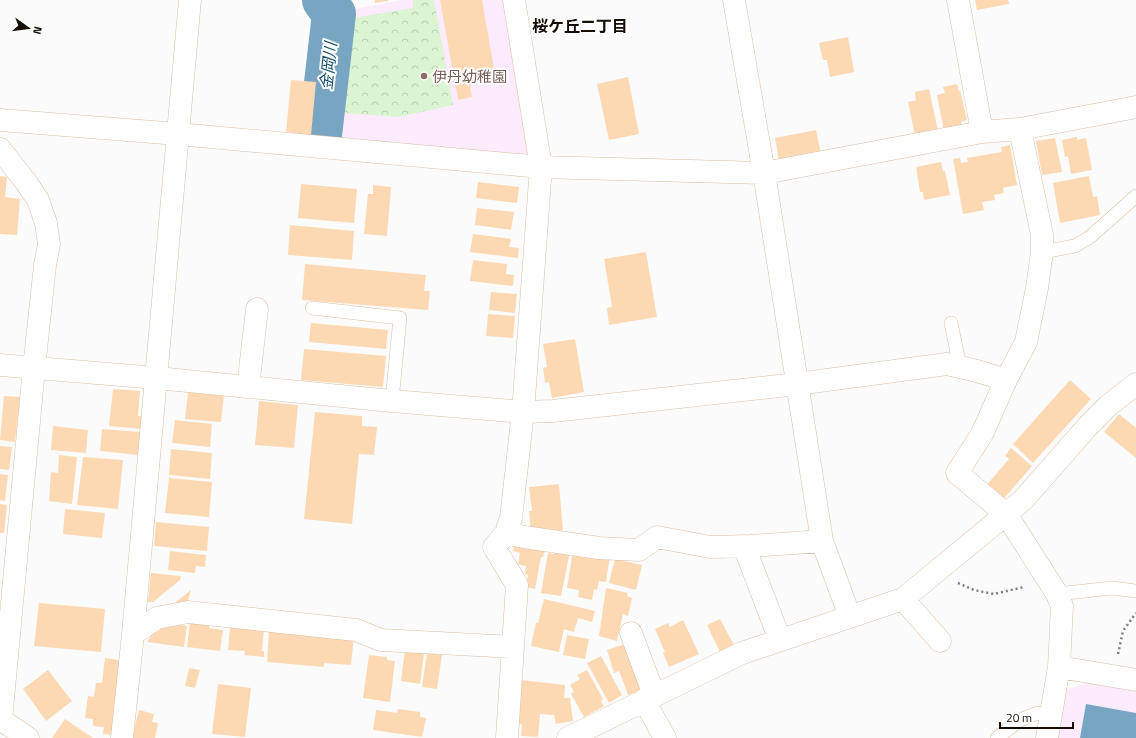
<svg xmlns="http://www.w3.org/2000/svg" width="1136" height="738" viewBox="0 0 1136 738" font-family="'Titillium Web','Noto Sans JP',sans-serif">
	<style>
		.education { fill: #fbebfd }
		.forest { fill: url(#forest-crowns) }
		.water { fill: #78a6c2 }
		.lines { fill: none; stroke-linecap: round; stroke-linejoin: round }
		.river { stroke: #78a6c2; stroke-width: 44 }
		.building { fill: #fdd9b3 }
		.lane-casing { stroke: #dabfa3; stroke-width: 14 }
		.street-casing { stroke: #dabfa3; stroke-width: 23 }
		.secondary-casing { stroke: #dabfa3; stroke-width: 23 }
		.path { stroke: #827d78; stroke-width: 2.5; stroke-dasharray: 2 3; stroke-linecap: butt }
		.lane { stroke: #fff; stroke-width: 13 }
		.street { stroke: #fff; stroke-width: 22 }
		.secondary { stroke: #fff; stroke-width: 22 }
		.education-dot { fill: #8d6e63; stroke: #fff; stroke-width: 1.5 }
		.labels { text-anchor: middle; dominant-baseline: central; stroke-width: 4; stroke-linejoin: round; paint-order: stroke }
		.education-label { font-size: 15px; fill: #785e54; stroke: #fff; text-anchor: start }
		.neighbourhood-label { font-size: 16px; font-weight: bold; fill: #150c03; stroke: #fff }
		.water-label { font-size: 16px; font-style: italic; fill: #134d6a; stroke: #fff }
	</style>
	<defs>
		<pattern id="forest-crowns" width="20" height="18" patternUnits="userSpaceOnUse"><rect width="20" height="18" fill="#dbf4d1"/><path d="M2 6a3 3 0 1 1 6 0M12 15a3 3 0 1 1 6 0" fill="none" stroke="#bbd0b2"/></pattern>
	</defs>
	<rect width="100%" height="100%" fill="#fbfbfb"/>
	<!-- education -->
	<path class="education" d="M401,0H506L528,156L322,138L336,13Z
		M1092,681L1136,689V738H1054L1062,692Z"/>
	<!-- forest -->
	<path class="forest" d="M413,0H434L453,105L398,117L332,112L341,20L413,8Z"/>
	<!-- water -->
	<path class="water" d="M1086,704L1136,713V738H1080Z"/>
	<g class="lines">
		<!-- river -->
		<path class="river" d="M320,135L334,14L324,0"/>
	</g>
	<!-- building -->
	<path class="building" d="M375,0H388V1L375,3Z
		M440,0H482L494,69L468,73L472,97L458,100Z
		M975,0H1008L1009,4L977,10Z
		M848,37L854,72L830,77L827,60H823L819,43Z
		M628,77L639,134L609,140L597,84Z
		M291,80L316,82L311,135L286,132Z
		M957,84L959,91L960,90L967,120L961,122L962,127L944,131L937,95L945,93L943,87Z
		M929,89L938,131L915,136L908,102L916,100L915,92Z
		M816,130L821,153L779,161L775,138Z
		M1077,137V140L1086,138L1092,170L1071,174L1068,156L1065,157L1062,140Z
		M1055,138L1062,172L1042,175L1036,141Z
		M1010,145L1017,185L1003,188L1004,193L994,195L995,200L982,202L984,210L963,214L953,159L960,158L961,163L968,162L967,158L1002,152L1001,147Z
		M941,162L943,171H945L950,195L924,200L923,192H920L916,167Z
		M0,176L7,177L5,197L20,199L17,235L0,234Z
		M1089,176L1093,197L1097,196L1100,215L1060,223L1053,183Z
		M478,182L519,187L517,203L476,198Z
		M301,184L357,189L354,223L298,218Z
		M373,185L391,187L387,236L364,234L368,194H373Z
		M477,208L514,212L511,230L475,225Z
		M290,225L354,231L352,260L288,255Z
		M473,234L511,239L509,247L519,248L518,258L470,252Z
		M646,252L657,317L609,325L607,308L612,307L604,259Z
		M473,260L507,264L506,274L514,275L513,286L470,281Z
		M305,264L426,275L424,291H430L428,310L302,300Z
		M491,292L517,294L515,313L489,310Z
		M488,314L515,316L513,338L486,336Z
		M311,323L388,330L386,349L309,342Z
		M575,339L584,392L552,398L549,382L545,383L543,368L547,367L543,344Z
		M304,349L386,356L383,387L301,380Z
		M1070,380L1091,399L1033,463L1013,444Z
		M113,389L140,391L138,416H143L142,429L109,426Z
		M188,392L224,395L221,422L185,419Z
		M4,396L20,397L15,442L0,440Z
		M259,401L298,405L294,448L255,445Z
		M315,412L362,416V426L377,427L374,455L359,454L352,524L304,519Z
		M1119,414L1136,428V458L1104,432Z
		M175,420L212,424L210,447L172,443Z
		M53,426L88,430L86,453L51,450Z
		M102,429L141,432L139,455L100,451Z
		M0,446L12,447L9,470L0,469Z
		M1011,448L1032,466L1000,503L984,488L1009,459L1005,456Z
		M171,449L212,453L210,479L169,475Z
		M59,455L77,457L72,504L49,501L51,472L58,473Z
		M83,457L123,460L118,509L77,505Z
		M0,474L8,475L5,501L0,500Z
		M169,478L212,482L209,517L165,513Z
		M559,484L563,530L531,534L529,511H532L529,487Z
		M0,504L7,505L4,533H0Z
		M65,509L105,513L102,538L63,534Z
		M156,522L209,527L207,551L154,546Z
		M515,541L546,546L543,557H541L535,589L526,587L528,575L525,574L526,566L518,564L520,553L513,551Z
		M555,548L570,551L561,596L541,593L548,553L554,554Z
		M573,550L610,556L606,582L599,581L597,590L594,589L592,600L578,597L579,590L567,588Z
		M170,551L206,555L205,567L196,566L195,573L168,570Z
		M615,559L642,565L636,590L609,583Z
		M151,573L181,576L180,580L153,602H148Z
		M606,588L628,593L627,596L632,598L628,616L623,614L617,641L599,636Z
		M191,590L187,604L167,609Z
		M544,599L595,611L592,622L578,618L574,632L564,629L559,652L531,646L536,623H538Z
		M39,603L105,609L101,652L34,646Z
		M720,619L734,645L720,652L707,625Z
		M683,620L699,654L669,667L663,653L665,652L655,629L668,623L670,627Z
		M160,622L187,626L184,647L147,642Z
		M190,622L209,624V628L223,630L220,651L187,647Z
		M230,626L264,629L262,651H264V657L244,655L245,651L228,650Z
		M269,629L354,636L351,665L324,663V667L267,662Z
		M567,635L589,639L585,659L563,655Z
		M625,644L642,690L628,695L619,671L614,673L607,650Z
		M405,650L424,653L420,684L401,681Z
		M427,653L442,655L437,689L422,687Z
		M369,655L387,657V660L395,661L390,702L363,698Z
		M601,656L622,695L609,703L587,663Z
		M105,658L125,661L116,735L103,734L104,727L93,726V719L85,718L88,696L94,697L96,683H102Z
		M189,668L200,670L195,688L185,686Z
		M48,670L72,701L46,721L23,689Z
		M587,670L603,699L601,701L604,706L584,717L571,694L574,692L570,685L580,679L577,675Z
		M521,680L565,685L564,698H570L573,721L556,724L554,715L540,714L538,737L521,736L522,724L513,723Z
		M218,684L251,688L245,737L212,734Z
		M398,709L420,712V717L426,718L422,737L373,730L376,710L397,713Z
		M139,710L154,714L152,722L158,723L155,738H132Z
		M65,719L93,738H52Z"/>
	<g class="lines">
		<!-- lane casing -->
		<g class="lane-casing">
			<path id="lane" d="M1042,252L1075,246L1090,237L1136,196
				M312,308L400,318L392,401
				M951,323L960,367
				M1057,594L1112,588L1136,591
				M997,738L1020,720L1037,713L1051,716"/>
		</g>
		<!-- street casing -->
		<g class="street-casing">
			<path id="street" d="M734,0L764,173L822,541L850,617
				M958,0L982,132
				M0,120L178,134L541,167L764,173L982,132L1020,129L1136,107
				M1020,129L1042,235V252L1037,288L1026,342L1006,380L982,434L957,473L1006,514L1057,594L1062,606L1059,667L1047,738
				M0,149L26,182L38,200L46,223L49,244L45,265L34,368L1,720
				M0,365L157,378L392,401L523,412L553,411L797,384L947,364L977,371L1006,380
				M248,387L257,309
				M506,533L524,537L599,548L639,550L657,537L710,547L750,546L822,541
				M744,546L780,640
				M903,599L940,641
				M631,633L654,695
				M133,634L157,618L188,612L356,630L381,640L513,647
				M1059,667L1136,680
				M644,700L665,738
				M122,738L133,634L190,0
				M507,738L517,585L494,547L506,533L511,518L523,412L541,167L514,0
				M568,738L742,653L903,599L1023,500L1088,426L1109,405L1136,384"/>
		</g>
		<!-- secondary casing -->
		<g class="secondary-casing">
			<path id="secondary" d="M0,719L28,738"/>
		</g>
		<!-- path -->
		<path class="path" d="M958,583L974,590L994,594L1024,587
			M1118,654L1123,631L1136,613"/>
		<!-- lane -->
		<use href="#lane" class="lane"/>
		<!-- street -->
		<use href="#street" class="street"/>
		<!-- secondary -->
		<use href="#secondary" class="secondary"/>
	</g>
	<!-- markers -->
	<circle class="education-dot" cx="424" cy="76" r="4"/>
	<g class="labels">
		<!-- education labels -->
		<g class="education-label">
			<text x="432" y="76">伊丹幼稚園</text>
		</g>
		<!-- neighbourhood labels -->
		<g class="neighbourhood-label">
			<text x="580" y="26">桜ケ丘二丁目</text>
		</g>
		<!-- water labels -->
		<g class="water-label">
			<text transform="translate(328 66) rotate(-84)">金岡川</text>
		</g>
	</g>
	<!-- north arrow -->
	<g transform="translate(28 28) rotate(104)" stroke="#ffffff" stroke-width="3" paint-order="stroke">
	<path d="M0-3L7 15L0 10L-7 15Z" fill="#150c03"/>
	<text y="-6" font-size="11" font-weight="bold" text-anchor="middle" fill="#150c03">N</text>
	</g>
	<!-- scale -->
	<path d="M1000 722v6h73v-6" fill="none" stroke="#150c03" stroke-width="2"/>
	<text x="1006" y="722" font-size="12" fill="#150c03" stroke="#ffffff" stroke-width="3" paint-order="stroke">20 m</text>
</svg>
